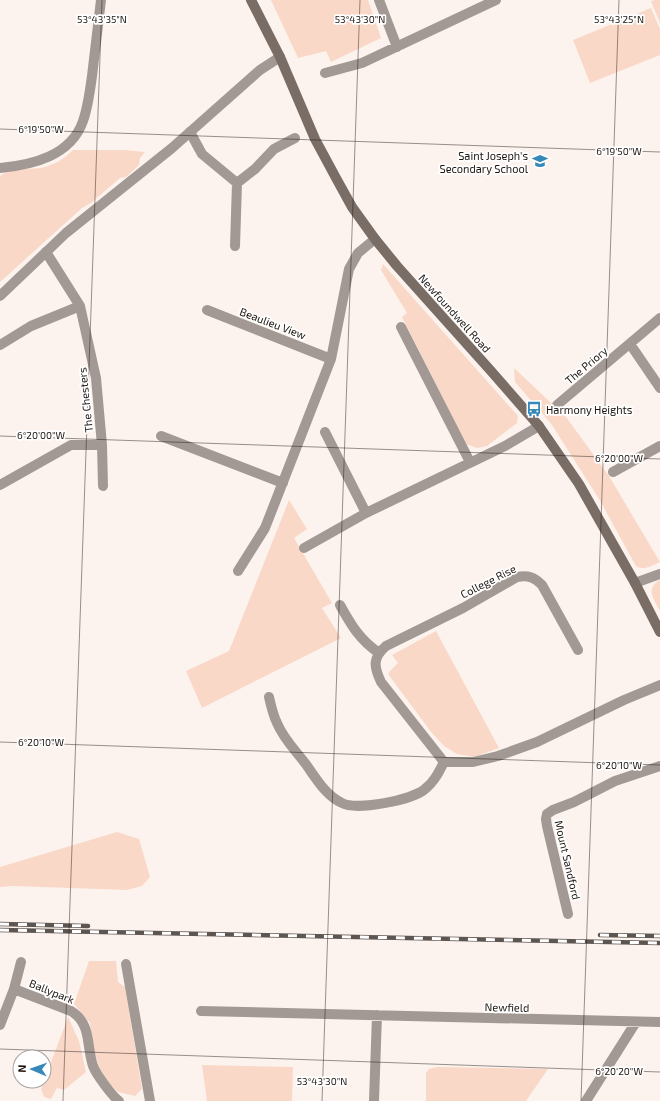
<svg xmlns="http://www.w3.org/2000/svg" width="660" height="1101" viewBox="0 0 660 1101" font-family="'Exo 2',sans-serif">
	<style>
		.green { fill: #fad8c7 }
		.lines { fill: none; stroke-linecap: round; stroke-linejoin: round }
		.minor { stroke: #a29994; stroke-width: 10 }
		.tertiary { stroke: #a29994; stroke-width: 10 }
		.secondary { stroke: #7a6d66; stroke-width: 10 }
		.rail-casing { stroke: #5d5550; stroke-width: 4.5 }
		.rail { stroke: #fff; stroke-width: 3; stroke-dasharray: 9; stroke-linecap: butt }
		.ticks { fill: none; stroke: #1d1511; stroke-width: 1; stroke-opacity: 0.45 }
		.labels { text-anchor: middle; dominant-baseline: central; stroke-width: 3.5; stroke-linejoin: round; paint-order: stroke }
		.poi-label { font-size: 11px; fill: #1d1511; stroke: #fff; text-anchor: end }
		.street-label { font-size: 11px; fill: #1d1511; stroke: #fff }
		.ticks-label { font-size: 10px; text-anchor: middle; fill: #1d1511; stroke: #fff; stroke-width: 3.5; stroke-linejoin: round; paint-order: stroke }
	</style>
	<rect width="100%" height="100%" fill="#fcf3ee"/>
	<!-- green -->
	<path class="green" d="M271,0H368L381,38L331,62L326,51L298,58Z
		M655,0H660V23L651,1Z
		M651,8L660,29V55L590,83L573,40Z
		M73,150H125L145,152L140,158L139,165L126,177L120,178L91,203L82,208L0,282V176C11,167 26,170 40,168C53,166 64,159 73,150Z
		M383,264L518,416L517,423L487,446L477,448L466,444L402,317L407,313L381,270Z
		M514,368L566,417L609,476L660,562C651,566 644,571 636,566L599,499L552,425L515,382Z
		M289,500L307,529L294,538L332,603L322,608L341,638L202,708L186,671L229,651Z
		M660,580V611C654,600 645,588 660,580Z
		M436,631L499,748L474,757L457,754L444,746L431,732L388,674L390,671L398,663L392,655Z
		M117,832L139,839L150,877L142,886L127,890L13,886L0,887V867Z
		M89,961H116L118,982L125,987L142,1089L135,1096L118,1092L109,1083L99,1067L93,1047L90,1023L74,1004Z
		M68,1017L79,1041L86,1072L64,1090L57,1088L51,1099L44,1097L41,1089Z
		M202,1065L293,1067L292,1101H207Z
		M437,1067L548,1069L526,1101H426V1073L429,1069Z"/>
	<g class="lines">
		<!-- minor -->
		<path class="minor" d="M379,0L397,47
			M325,73L362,63L496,0
			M190,132L202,154L237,183L255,169L274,149L295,138
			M0,168C32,165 71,156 83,121C88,107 90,91 92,76C95,51 98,25 101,0
			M235,246L237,183
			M80,306L96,378L102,445L103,486
			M207,310L331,359
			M401,327L470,462
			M630,344L660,388
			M0,345L31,326L80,306L46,252
			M557,405L660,318
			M325,432L366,513
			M161,436L283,483
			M613,472L660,446
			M0,485L71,445H102
			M304,548L366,513L505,446L539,426
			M238,571L265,528L331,359L349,269L358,253L375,239
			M635,583L660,574
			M340,605C351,625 360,640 379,653
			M269,697C271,706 273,715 277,723C283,738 295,750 305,763C316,778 325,795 342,803C356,811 413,800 425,789C434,782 439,772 444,762
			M444,762L381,682C374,667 372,658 386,646L463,608L517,577C528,575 534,577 542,585L578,650
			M444,762H473L498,756L537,742L624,700L660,685
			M568,914L547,826L546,819L547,814L553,810L574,802L615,781L660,766
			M126,964L150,1101
			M14,989L71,1011C92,1024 86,1045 93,1066C96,1074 112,1096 119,1101
			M201,1011L660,1022
			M0,1025L14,989L21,962
			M374,1101L377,1015
			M586,1101L636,1022"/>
		<!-- tertiary -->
		<path class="tertiary" d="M0,296L66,233L172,148L260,70L280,57"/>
		<!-- secondary -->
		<path class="secondary" d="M251,0L280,57L315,139L336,178L352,207L375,239L397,266L491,371L539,426L579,484L635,583L660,632"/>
		<!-- rail casing -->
		<g class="rail-casing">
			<path id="rail" d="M0,924L88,926
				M0,930L660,943
				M600,935L660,936"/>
		</g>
		<!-- rail -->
		<use href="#rail" class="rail"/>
	</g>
	<!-- ticks -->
	<path class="ticks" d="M0,129L660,152M0,436L660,459M0,742L660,765M0,1049L660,1072M63,1101L102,0M322,1101L360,0M581,1101L619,0"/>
	<!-- icons -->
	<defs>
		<g id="school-bare" transform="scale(1.2)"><path d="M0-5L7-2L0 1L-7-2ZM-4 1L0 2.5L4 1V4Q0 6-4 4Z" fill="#3688b9" stroke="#fff" stroke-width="2.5" paint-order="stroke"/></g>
		<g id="bus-bare" transform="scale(1.2)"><path d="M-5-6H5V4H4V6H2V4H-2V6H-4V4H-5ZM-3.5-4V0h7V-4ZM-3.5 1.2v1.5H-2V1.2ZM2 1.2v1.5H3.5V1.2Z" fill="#3688b9" stroke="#fff" stroke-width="2.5" paint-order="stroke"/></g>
	</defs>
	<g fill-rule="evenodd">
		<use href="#school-bare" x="540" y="161"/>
		<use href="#bus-bare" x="534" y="409"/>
	</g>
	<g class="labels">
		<!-- poi labels -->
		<g class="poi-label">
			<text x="528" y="155">Saint Joseph's<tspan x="528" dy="13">Secondary School</tspan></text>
			<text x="546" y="409" text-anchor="start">Harmony Heights</text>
		</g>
		<!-- street labels -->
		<g class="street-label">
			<text transform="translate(455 313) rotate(48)">Newfoundwell Road</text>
			<text transform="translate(273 323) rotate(21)">Beaulieu View</text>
			<text transform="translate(586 365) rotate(-40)">The Priory</text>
			<text transform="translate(85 400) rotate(-96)">The Chesters</text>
			<text transform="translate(488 581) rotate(-27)">College Rise</text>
			<text transform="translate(568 860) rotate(77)">Mount Sandford</text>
			<text transform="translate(52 991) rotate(22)">Ballypark</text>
			<text transform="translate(507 1007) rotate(1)">Newfield</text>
		</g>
	</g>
	<g class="ticks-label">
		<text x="102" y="23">53°43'35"N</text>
		<text x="360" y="23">53°43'30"N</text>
		<text x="619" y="23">53°43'25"N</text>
		<text x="41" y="133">6°19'50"W</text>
		<text x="619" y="155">6°19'50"W</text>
		<text x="41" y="439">6°20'00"W</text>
		<text x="619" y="462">6°20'00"W</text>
		<text x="41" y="746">6°20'10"W</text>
		<text x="619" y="769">6°20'10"W</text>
		<text x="619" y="1075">6°20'20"W</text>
		<text x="322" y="1085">53°43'30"N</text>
	</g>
	<!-- north arrow -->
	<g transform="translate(32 1069) rotate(272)"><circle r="19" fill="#ffffff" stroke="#a5a1a0"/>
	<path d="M0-3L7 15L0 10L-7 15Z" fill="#3688b9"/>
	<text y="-6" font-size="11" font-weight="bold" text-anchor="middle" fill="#1d1511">N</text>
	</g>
</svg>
